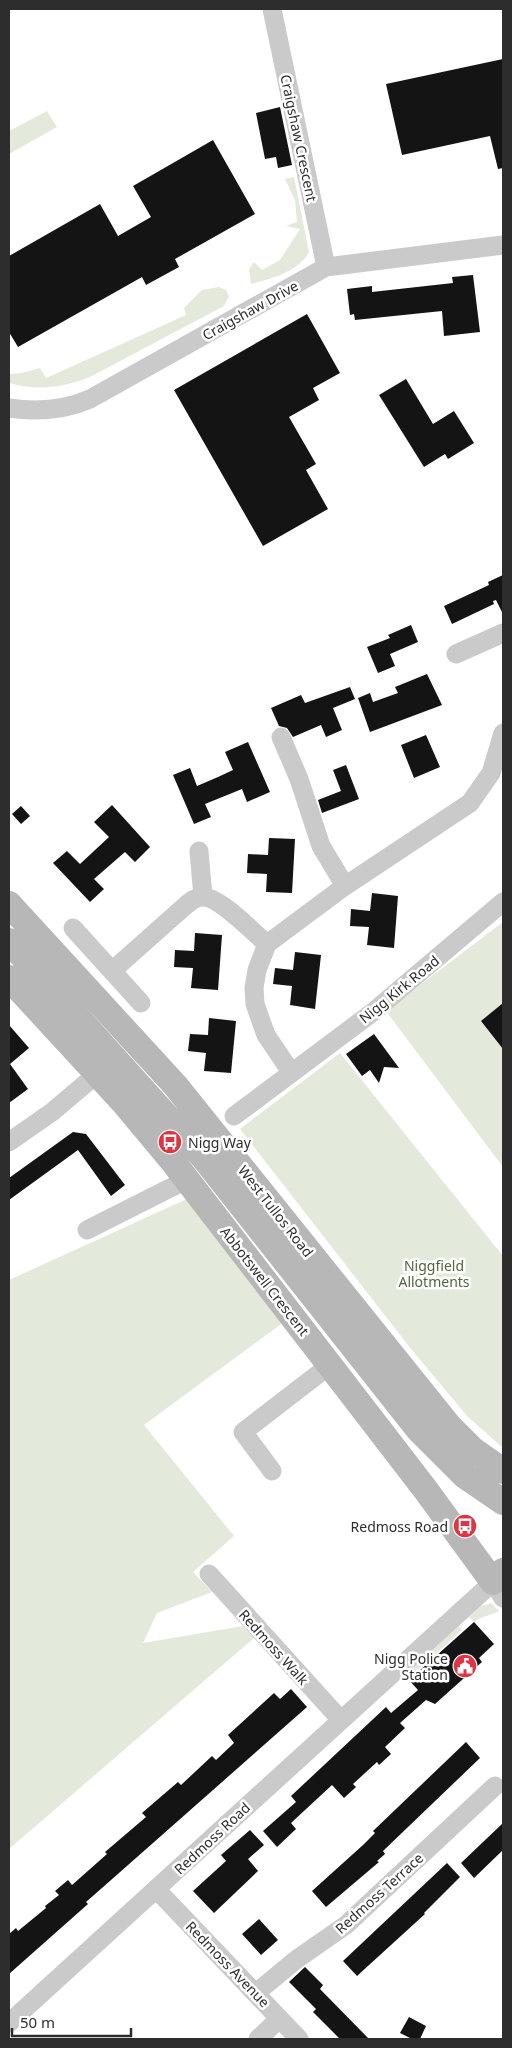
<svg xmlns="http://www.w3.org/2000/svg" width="512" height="2048" viewBox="0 0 512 2048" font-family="'Noto Sans',sans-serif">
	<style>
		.green { fill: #e3eadb }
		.building { fill: #141414 }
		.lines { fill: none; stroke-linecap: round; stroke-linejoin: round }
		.street { stroke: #cacaca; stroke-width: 19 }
		.secondary { stroke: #b7b7b7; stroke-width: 26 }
		.labels { text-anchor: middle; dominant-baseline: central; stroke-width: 5; stroke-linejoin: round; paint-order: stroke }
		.street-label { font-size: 14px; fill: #2d2d2d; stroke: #fff }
		.poi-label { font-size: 14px; fill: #2d2d2d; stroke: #fff; text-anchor: end }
		.park-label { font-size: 14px; fill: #51663d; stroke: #fff }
	</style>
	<rect width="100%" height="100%" fill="#fff"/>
	<!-- green -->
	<path class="green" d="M47,111L57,127L9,154V131Z
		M294,177L309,252C299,272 270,279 251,284L249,270L254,262L262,270L280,260L300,229L286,226L297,222L295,200L285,179Z
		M219,287L226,290L229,297L224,306L90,377C62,388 38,391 9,383V374L21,373L40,368L46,378L186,315L184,308L202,290Z
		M503,922V1167L386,1011Z
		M340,1053L503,1256V1448L467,1416L411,1349L240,1129Z
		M189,1198L284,1322L144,1425L234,1536L193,1572L212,1592L157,1613L143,1643L243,1626L254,1638L9,1849V1280Z
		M491,1603L499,1611C490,1616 482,1616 474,1622L469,1617L481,1606Z
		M459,1626L462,1630L406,1681L402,1677Z"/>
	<!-- building -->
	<path class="building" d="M503,59V168L498,169L490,136L402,155L386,84Z
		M280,107L292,165L278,168L276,157L265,159L256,113Z
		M213,140L255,214L175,259L179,267L146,285L142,277L18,347L9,332V256L100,204L118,236L151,217L133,186Z
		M473,275L480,332L444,336L442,311L355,320L354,314L350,315L347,289L372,286V292L453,283L452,277Z
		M307,314L340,373L313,388L319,400L289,417L316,464L306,470L328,509L263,546L174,390Z
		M406,379L433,424L454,411L474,443L448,459L445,454L424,467L379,395Z
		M503,575V614L496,600L493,601L494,604L452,624L444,606L489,585L488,582Z
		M411,625L418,642L390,654L395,666L378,673L367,647L390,638L388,635Z
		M427,674L442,705L370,732L358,698L370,693L373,702L398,693L395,687Z
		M350,687L355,699L333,708L342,730L326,737L321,725L293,737L287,728L279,726L271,708L301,695L305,703Z
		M426,735L440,767L414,778L401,745Z
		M248,742L270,792L247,802L242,789L205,804L211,817L194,824L173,775L190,768L197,786L218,777L233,770L225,752Z
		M346,765L359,799L322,813L318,800L341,791L333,770Z
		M112,805L150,847L135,862L125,852L94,879L104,889L90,902L53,863L67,851L80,864L109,837L94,822Z
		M21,806L30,816L21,824L12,814Z
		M269,838L295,839L292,893L266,892L267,874L247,873L248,854L268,855Z
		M372,893L398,896L394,948L367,945L369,927L350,926L351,909L370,911Z
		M195,933L222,935L218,990L191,988L193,968L174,967L175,950L194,951Z
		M295,952L321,955L315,1009L290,1005L292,986L273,984L275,968L293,970Z
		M503,1003V1049L481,1021Z
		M209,1018L236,1021L231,1073L204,1071L206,1053L188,1051L190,1034L208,1035Z
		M9,1025L29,1048L10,1064L28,1089L9,1103Z
		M374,1034L399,1068L384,1067L379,1083L370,1070L362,1076L346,1054Z
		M73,1132L86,1134L125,1185L111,1196L78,1150L9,1200V1178Z
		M474,1622L494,1644L479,1658L482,1662L435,1704L426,1700L400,1723L405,1728L385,1747L391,1754L379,1765L377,1762L353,1784L356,1787L344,1798L332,1785L291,1823L296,1829L277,1847L263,1831L296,1802L291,1796L386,1707L391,1713L418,1690L409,1680Z
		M291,1689L307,1707L119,1873L86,1902L88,1904L9,1974V1934L16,1928L18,1931L46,1908L45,1906L59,1895L55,1891L68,1880L72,1885L107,1854L105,1852L146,1817L142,1813L178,1782L181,1785L212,1756L216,1760L234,1743L228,1735L274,1693L280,1699Z
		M466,1742L480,1758L383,1851L385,1854L377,1861L379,1862L326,1907L312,1891L363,1845L375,1833L373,1831Z
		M503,1823V1850L474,1878L461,1863Z
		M250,1830L264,1845L248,1859L258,1871L214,1913L193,1891L226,1861L221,1855Z
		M447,1863L460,1877L424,1913L425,1914L357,1976L343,1961Z
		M259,1919L278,1940L261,1955L242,1934Z
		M305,1967L323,1985L320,1989L369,2039H340L313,2012L316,2009L289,1982Z
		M409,2017L426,2026L420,2039H412L400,2033Z"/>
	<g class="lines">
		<!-- street -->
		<path class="street" d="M272,9L326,267
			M9,408C37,412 65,410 90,399L326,267L503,245
			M456,654L503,633
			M281,737L299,779L321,846L345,886
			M199,851L203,897
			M73,928L141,1003
			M113,970L185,906C190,902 195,897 202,897C218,895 254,933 267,944
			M291,1072L266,1035L255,1004L254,988L257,970L267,944L345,886L470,803L491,773L503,733
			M234,1116L373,1012L503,902
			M9,1142L52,1112L97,1074
			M87,1230L186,1180
			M272,1471L243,1432L330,1365
			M209,1574L340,1719
			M156,1889L299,2039
			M257,1992L297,1959L346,1925L495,1786
			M9,2023L493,1582L503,1598
			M258,2039L279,2019"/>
		<!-- secondary -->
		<path class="secondary" d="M9,904L175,1085L449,1426L472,1449L503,1471
			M9,941L203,1157L418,1429L465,1476L503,1502
			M9,978L124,1103L174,1163L425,1489L493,1582L503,1571"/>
	</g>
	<!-- icons -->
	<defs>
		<g id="bus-disc" transform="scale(1.25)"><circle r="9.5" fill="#dc3645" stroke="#fff"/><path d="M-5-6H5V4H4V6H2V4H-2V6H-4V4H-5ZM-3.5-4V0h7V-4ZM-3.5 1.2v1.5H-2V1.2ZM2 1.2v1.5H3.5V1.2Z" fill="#fff"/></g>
		<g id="civic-disc" transform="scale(1.25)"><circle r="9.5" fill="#dc3645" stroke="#fff"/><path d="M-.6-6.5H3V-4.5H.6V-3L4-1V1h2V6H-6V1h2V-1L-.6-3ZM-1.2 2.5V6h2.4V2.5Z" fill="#fff"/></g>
	</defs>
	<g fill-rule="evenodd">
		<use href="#bus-disc" x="170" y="1142"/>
		<use href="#bus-disc" x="465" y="1526"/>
		<use href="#civic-disc" x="465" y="1666"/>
	</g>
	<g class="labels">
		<!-- street labels -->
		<g class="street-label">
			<text transform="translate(299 138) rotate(78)">Craigshaw Crescent</text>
			<text transform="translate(250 310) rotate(-29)">Craigshaw Drive</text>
			<text transform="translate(399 989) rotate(-39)">Nigg Kirk Road</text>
			<text transform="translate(276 1211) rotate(52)">West Tullos Road</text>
			<text transform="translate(265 1281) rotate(52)">Abbotswell Crescent</text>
			<text transform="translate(274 1647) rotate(48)">Redmoss Walk</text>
			<text transform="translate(212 1838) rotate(-43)">Redmoss Road</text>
			<text transform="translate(379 1893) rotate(-42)">Redmoss Terrace</text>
			<text transform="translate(228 1964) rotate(46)">Redmoss Avenue</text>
		</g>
		<!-- poi labels -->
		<g class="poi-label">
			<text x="188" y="1142" text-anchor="start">Nigg Way</text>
			<text x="448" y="1526">Redmoss Road</text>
			<text x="448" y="1658">Nigg Police<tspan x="448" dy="16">Station</tspan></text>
		</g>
		<!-- park labels -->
		<g class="park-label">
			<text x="434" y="1265">Niggfield<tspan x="434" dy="16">Allotments</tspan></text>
		</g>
	</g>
	<!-- border -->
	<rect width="512" height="2048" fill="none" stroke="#2d2d2d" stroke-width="20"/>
	<!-- scale -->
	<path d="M12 2028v8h119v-8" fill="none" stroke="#2d2d2d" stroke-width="2.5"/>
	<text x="20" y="2028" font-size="15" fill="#2d2d2d" stroke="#ffffff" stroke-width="4" paint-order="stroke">50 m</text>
</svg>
